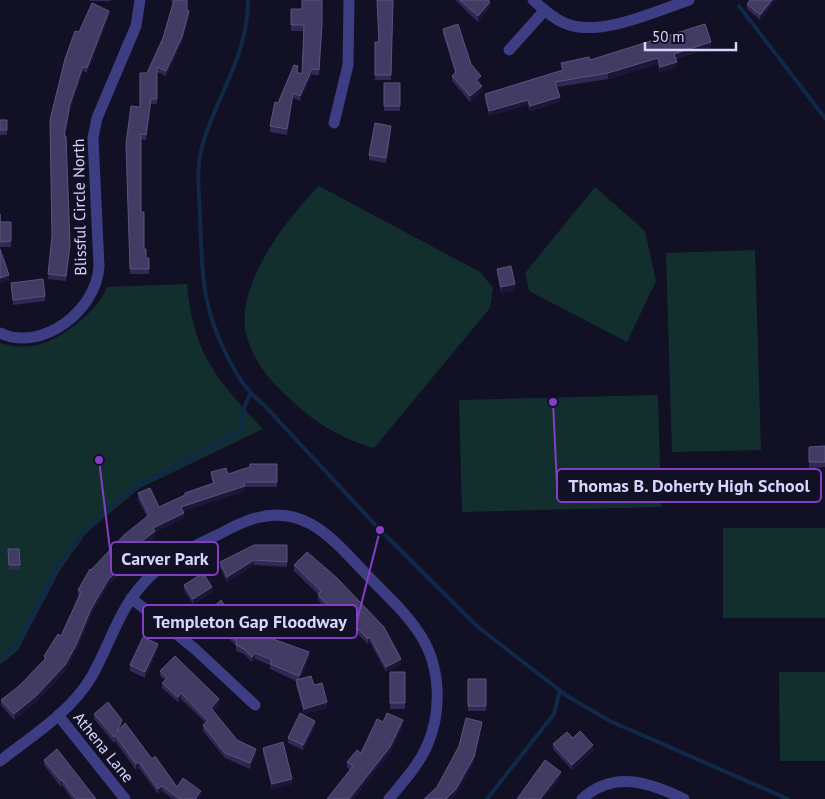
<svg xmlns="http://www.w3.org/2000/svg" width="825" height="799" viewBox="0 0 825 799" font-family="'PT Sans',sans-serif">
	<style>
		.green { fill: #132f2d }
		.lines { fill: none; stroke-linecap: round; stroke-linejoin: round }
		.stream { stroke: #102949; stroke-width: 4 }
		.street { stroke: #3c3d83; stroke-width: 11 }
		.wall { fill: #302953 }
		.shaded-wall { fill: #1c1739 }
		.building { fill: #423c65; stroke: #59547d }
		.labels { text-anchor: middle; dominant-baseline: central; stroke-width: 4; stroke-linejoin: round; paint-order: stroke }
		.street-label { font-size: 16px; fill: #d8d6fe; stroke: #121025 }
		.leader { fill: none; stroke: #843dc5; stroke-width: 2 }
		.callout-dot { fill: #843dc5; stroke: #121025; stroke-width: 2 }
		.callout { fill: #121025; stroke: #843dc5; stroke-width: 2 }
		.callout-label { font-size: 18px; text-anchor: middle; font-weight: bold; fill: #d8d6fe }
	</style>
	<rect width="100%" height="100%" fill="#121025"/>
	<!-- green -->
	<path class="green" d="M319,186L480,272L493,288L490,308L374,448C338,437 317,424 290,399C270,381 253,361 246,334C235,285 287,218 319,186Z
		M595,187L645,231L656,281L627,342L529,291L525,273Z
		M755,250L761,450L672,452L666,253Z
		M187,284C193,354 217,380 263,429L140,488L100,521L84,536L59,572L18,650L0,665V343C33,353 56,341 81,320C92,311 101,301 107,287Z
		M658,395L661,507L462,512L459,400Z
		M723,528H825V618H723Z
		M779,672H825V761H780Z"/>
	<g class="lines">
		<!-- stream -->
		<path class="stream" d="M248,0C248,58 216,95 202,147C196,169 199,192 200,215C202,271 201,306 228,358C238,377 247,392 264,405L380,530L478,627L567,696L610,721L788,799
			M739,6L825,118
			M0,660L19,641L27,627L58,565L80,536L101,515L135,487L240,432L244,408L250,394
			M487,799L554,714L560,690"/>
		<!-- street -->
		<path class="street" d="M533,0C543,9 555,20 567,24C601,37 656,11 689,0
			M509,50L545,10
			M334,123L348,65L349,0
			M0,333C42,353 97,310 99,266L93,138L97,118L136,26L140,0
			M131,598L195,649L255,705
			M58,715L125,799
			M0,761C32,736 71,712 92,676C109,646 118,612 141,586C160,563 186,550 213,537C224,532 235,525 247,521C302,500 332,538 366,574C385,594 407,613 421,636C441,668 442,712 427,746C418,766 403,782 389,799
			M582,799C613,770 649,782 684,799"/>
	</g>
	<!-- wall -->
	<path class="wall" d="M90,0H111V1H90Z
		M171,0H187V10L189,16L182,42L166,76L157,72V104H151L146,140L141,139V212L144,249L146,258H149V274H130L126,144L140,107L147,73L163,38L173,2H171Z
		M322,0L319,75H312L300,101L293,98L287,135L270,132V126L278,103L298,72L302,74L304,31H291V9H302Z
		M393,0L391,80H375V42H378Z
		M455,0H488L490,7L478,22Z
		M750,0H776L760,20L747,9V4Z
		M109,16L87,73L83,71L70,109L65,136L70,250L66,281L48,279L52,237L50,120L79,32Z
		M443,29L471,64L481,81L479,83L482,91L470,102L452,81V76L455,73L443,34Z
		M711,47L676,59L677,67L660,72L658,64L608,79L557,87L560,102L530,111L528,105L489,116L485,99V94L562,70L561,63Z
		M384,83H400V111H384Z
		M0,120H7V135H0Z
		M391,131L386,163L369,160V155Z
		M0,214V222H11V247H0Z
		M497,269L515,290L501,293L497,274Z
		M11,283L45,296V301L13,305Z
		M825,446V467L809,468V447Z
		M277,464V487H245V491L183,511L184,518L155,532V537L133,554V560L108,585L91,615L76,651L65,671L36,702L14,720L1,705V700L19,686L44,660V656L61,636L79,596L78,595V590L91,570L147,517L138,499V493L159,507L185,495V493L213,483L211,478V472L228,474Z
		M287,545V567L254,565L227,582L220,567V562Z
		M8,549H19L20,570H9Z
		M294,565L401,664L386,672L370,642L368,644L342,618L339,621L318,600V594L294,571Z
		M184,585L212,592L193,604L184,590Z
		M208,612L242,633L309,658L300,679L314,685L327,708L304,714L296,685V681L270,669V665L255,659L252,662L244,654L236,651V646L208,617Z
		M158,649L145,678L130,671V665Z
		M160,671L219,705L213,711L237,740L256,754L250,769L225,758L203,731V725L206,723L181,699L178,702L162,688V683L165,680L160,676Z
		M390,672H405V709H390Z
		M468,679H486V711H468Z
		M94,714L122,725V727L152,759L177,787L201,796L199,799H173L162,791L158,794L139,768L136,770L115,741L114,743L94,719Z
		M383,722L403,725L390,753L350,770L347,767V762L361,753Z
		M315,726L303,750L288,743V738Z
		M573,738L593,751L572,770L553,749V744Z
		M263,748L292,784L272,789L263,753Z
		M44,760L96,799H72L62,785L61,787L44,765Z"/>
	<!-- shaded-wall -->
	<path class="shaded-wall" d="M772,0H776L760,20V15Z
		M490,2V7L478,22V16Z
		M109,11V16L87,73V68Z
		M189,11V16L182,42L166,76V71Z
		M711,42V47L674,59V54Z
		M658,58V64L608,79V73Z
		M677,62V67L660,72V67Z
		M83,66V71L70,109L64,141V136L70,104Z
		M312,69V75L300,101V96Z
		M481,76V81L476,85V80Z
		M482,86V91L470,102V96Z
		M293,93V98L287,135V129Z
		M560,97V102L530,111V106Z
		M151,99V104L146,140V135Z
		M528,100V105L489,116V111Z
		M391,126V131L386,163V158Z
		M70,245V250L66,281V276Z
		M9,275V280L0,283V278Z
		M515,284V290L501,293V287Z
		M245,486V491L181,512V507Z
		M184,513V518L155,532V537L130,556V551L153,528Z
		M133,555V560L108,585L91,615L76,651L65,671L36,702L14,720V714L91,609L108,580Z
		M254,560V565L227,582V577Z
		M212,587V592L193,604V599Z
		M342,613V618L339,621V616Z
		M370,637V642L368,644V639Z
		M158,644V649L145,678V672Z
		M309,652V658L299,682V676Z
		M255,653V659L252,662V657Z
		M401,659V664L386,672V667Z
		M181,693V699L178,702V697Z
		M219,699V705L211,713V708Z
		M327,702V708L304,714V709Z
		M122,720V725L117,737V732Z
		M403,720V725L390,753L354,799H349Z
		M315,721V726L303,750V745Z
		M482,722V728L474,762L456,795L451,799H446Z
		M593,745V751L572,770V765Z
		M256,749V754L250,769V763Z
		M139,762V768L136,770V764Z
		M561,772V777L544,799H540Z
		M292,779V784L272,789V784Z
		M62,780V785L61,787V781Z
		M162,786V791L158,794V789Z
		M201,791V796L199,799H195Z"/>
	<!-- building -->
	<path class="building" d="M174,0H187V10L189,11L182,37L166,71L157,67V99H151L146,135L141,134V212H144V249H146V258H149V269H130L126,144L131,106L140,107V73H147L163,38Z
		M302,0H322V25L319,70L312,69L300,96L293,93L287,129L270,126L275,102L278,103L294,65L298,66L297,72L302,74L304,25H291V9H302Z
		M377,0H393L391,75H375V42H379Z
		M460,0H488L490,2L478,16Z
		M750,0H772L760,15L747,4Z
		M92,3L109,11L87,68L83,66L70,104L64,136H66L70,245L66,276L48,274L52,236L50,120L65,59L75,31L79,32Z
		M458,24L471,64L481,76L476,80L482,86L470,96L452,76L456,72L443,29Z
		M705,24L711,42L674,54L677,62L660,67L658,58L608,73L555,82L560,97L530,106L528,100L489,111L485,94L563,70L561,63L589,57L590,60Z
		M384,83H400V106H384Z
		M0,120H7V130H0Z
		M375,123L391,126L386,158L369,155Z
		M0,214V222H11V241L0,242Z
		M0,249L9,275L0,278Z
		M511,266L515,284L501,287L497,269Z
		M43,279L45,296L13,300L11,283Z
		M825,446V462H809V447Z
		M250,464H277V482H244L245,486L181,507L184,513L153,528L155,531L130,551L133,555L108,580L91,609L76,645L65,665L36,696L14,714L1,700L19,686L46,658L44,656L58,634L61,636L81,592L78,590L90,569L91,570L124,535L149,515L138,493L150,488L159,507L185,495V493L214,483L211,472L226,468L228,474L250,467Z
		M254,545H287V562L254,560L227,577L220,562Z
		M8,549H19L20,565H9Z
		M307,552L336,577L384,627L401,659L386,667L370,637L368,639L342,613L339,616L318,595L321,591L294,565Z
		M203,573L212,587L193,599L184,585Z
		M221,600L242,633L248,630L309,652L299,676L270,664L272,660L255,653L252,657L244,649L236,645L237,642L208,612Z
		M143,637L158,644L145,672L130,665Z
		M175,656L219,699L211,708L237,740L256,749L250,763L225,753L203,725L208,721L181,693L178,697L162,683L167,678L160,671Z
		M390,672H405V703H390Z
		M311,676L314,685L322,683L327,702L304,709L296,680Z
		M468,679H486V706H468Z
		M108,702L122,720L117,732L125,723L152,759L155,756L177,787L183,778L201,791L195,799H180L162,786L158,789L139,762L136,764L115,735L114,737L94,714Z
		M300,713L315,721L303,745L288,738Z
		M387,713L403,720L390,747L349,799H327L353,766L347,762L357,750L361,753L377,719L383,722Z
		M466,718L482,722L474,757L456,789L446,799H424L437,787L459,746Z
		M580,731L593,745L572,765L553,744L567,732L573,738Z
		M283,742L292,779L272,784L263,748Z
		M57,749L96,799H76L62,780L61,781L44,760Z
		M545,760L561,772L540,799H517Z"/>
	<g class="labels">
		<!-- street labels -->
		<g class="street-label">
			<text transform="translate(79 207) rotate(-91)">Blissful Circle North</text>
			<text transform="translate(104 747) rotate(51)">Athena Lane</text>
		</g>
	</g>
	<!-- callouts -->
	<path class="leader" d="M553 402L557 485M99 460L111 558M380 530L357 621"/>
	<g class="callout-dot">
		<circle cx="553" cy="402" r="5"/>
		<circle cx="99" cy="460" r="5"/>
		<circle cx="380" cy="530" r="5"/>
	</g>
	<g class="callout">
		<rect x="557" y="469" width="264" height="33" rx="5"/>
		<rect x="111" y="542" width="107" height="33" rx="5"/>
		<rect x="143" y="605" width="214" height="33" rx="5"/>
	</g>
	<g class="callout-label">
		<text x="689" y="492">Thomas B. Doherty High School</text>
		<text x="165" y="565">Carver Park</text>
		<text x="250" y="628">Templeton Gap Floodway</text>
	</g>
	<!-- scale -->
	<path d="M645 42v8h91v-8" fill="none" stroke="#d8d6fe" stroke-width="2.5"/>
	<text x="652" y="42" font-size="15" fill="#d8d6fe" stroke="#121025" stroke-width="4" paint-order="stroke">50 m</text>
</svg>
